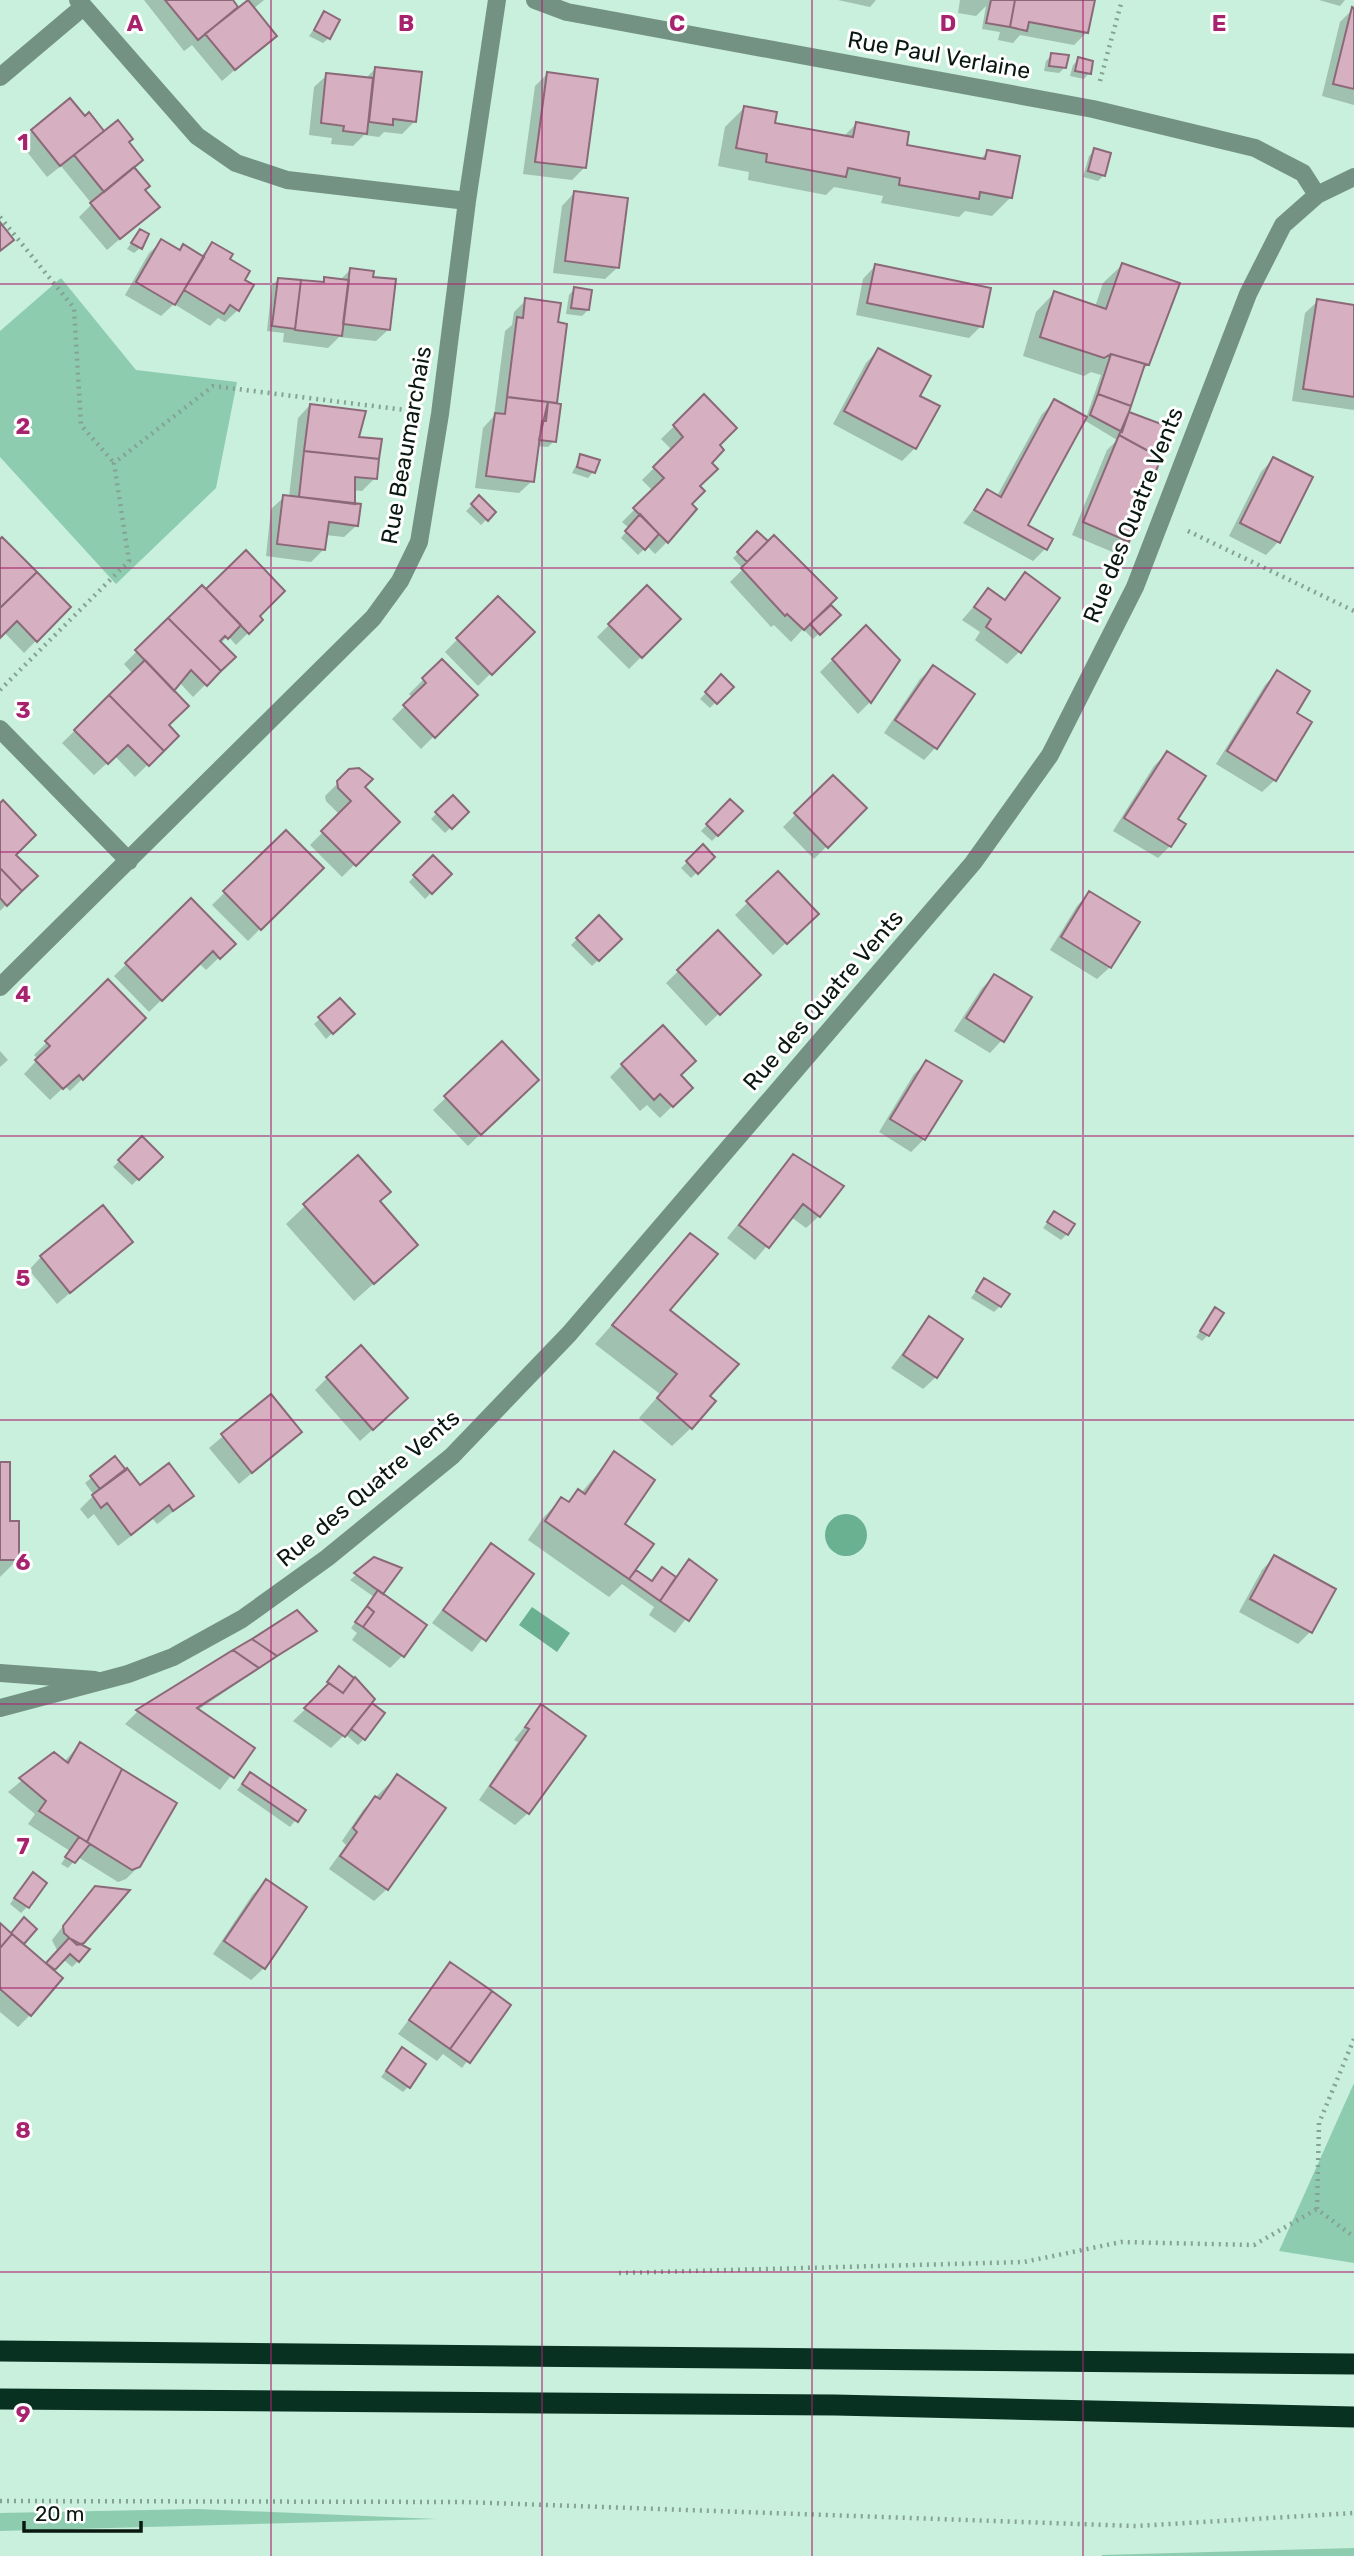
<svg xmlns="http://www.w3.org/2000/svg" width="1354" height="2556" viewBox="0 0 1354 2556" font-family="Rubik,sans-serif">
	<style>
		.green { fill: #8eccaf }
		.water { fill: #69b191 }
		.shadow { fill: #0003 }
		.building { fill: #d6b0c0; stroke: #8c6978; stroke-width: 2 }
		.lines { fill: none; stroke-linecap: round; stroke-linejoin: round }
		.path { stroke: #84a393; stroke-width: 4.5; stroke-dasharray: 2 5; stroke-linecap: butt }
		.minor { stroke: #749284; stroke-width: 18 }
		.highway { stroke: #083122; stroke-width: 21 }
		.grid { fill: none; stroke: #a7236e; stroke-width: 2; stroke-opacity: 0.55 }
		.labels { text-anchor: middle; dominant-baseline: central; stroke-width: 6; stroke-linejoin: round; paint-order: stroke }
		.street-label { font-size: 23px; fill: #091811; stroke: #fff }
		.grid-label { font-size: 23px; text-anchor: middle; font-weight: bold; fill: #a7236e; stroke: #fff; stroke-width: 6; stroke-linejoin: round; paint-order: stroke }
	</style>
	<rect width="100%" height="100%" fill="#c8f0dc"/>
	<!-- green -->
	<path class="green" d="M61,278L136,370L237,382L216,488L116,584L0,457V331Z
		M1354,2083V2263L1279,2251Z
		M198,2509L437,2519L0,2531V2513Z
		M1354,2548V2556H1102V2555Z"/>
	<!-- water -->
	<path class="water" d="M825 1535a21 21 0 1 1 42 0a21 21 0 1 1-42 0Z
		M532,1607L570,1633L557,1652L519,1625Z"/>
	<!-- shadow -->
	<path class="shadow" d="M144,0H231L238,9L249,0H264L253,9L274,36L222,81L192,45L184,51Z
		M838,0H876L870,7Z
		M960,0H1093L1087,32L1074,45L1020,35L1013,43L998,40L1000,32L982,29L986,6L976,16L958,13Z
		M1319,0H1345L1340,6Z
		M1353,9H1354V105L1322,96L1340,22Z
		M325,14L329,38L323,43L309,36Z
		M1052,55L1065,67L1059,73L1044,71L1046,61Z
		M1079,59L1089,73L1084,79L1070,76L1073,65Z
		M375,69L414,122L402,134L384,132L379,137L364,135L353,146L331,144L332,138L309,135L314,87L327,75L365,79Z
		M547,74L585,167L572,180L523,174L535,86Z
		M744,108L773,125L843,137L856,124L905,146L980,160L987,152L1010,198L992,216L965,211L959,217L881,203L883,196L834,187L826,195L748,180L749,172L718,166L725,127Z
		M89,115L104,133L127,142L132,168L143,190L157,207L107,250L79,217L92,204L61,166L47,177L20,143L32,131Z
		M1095,150L1104,175L1098,181L1083,177L1089,156Z
		M574,193L618,267L605,279L553,273L562,206Z
		M140,231V248L134,253L127,249Z
		M162,241L179,251L183,247L200,257L213,244L228,260L242,281L238,310L225,322L218,318L210,326L174,304L161,316L125,295L149,253Z
		M1122,265L1148,364L1141,371L1127,413L1128,541L1115,553L1072,535L1107,450L1117,440L1084,420L1026,526L1045,549L1033,561L963,523L988,491L997,496L1042,414L1055,401L1086,418L1101,375L1091,372L1084,376L1023,356L1036,312L1054,293L1095,307L1103,283Z
		M875,266L981,326L969,338L856,315L863,279Z
		M350,270L372,278L389,329L376,341L339,337L328,348L283,342L284,333L267,331L272,285L278,280L320,284L325,278L340,280Z
		M574,289L588,310L582,316L566,314L569,295Z
		M526,300L556,324L554,441L548,447L538,446L532,481L519,493L475,488L483,428L494,416L505,331L512,325L514,312Z
		M1318,301L1354,306V410L1292,401L1305,313Z
		M878,350L918,397L915,448L902,461L833,424L866,363Z
		M704,397L717,445L690,504L667,542L655,554L647,546L638,555L621,538L629,528L622,522L653,491L642,480L672,450L661,439Z
		M310,405L357,438L375,478L362,491L353,490L357,525L344,537L325,535L324,549L311,562L266,556L271,509L284,497H289L298,418Z
		M581,456L593,472L588,478L572,473Z
		M1273,459L1311,478L1278,542L1266,555L1229,536L1261,472Z
		M479,498L494,512L481,525L466,511Z
		M757,534L817,620L839,615L813,639L803,629L791,642L774,625L771,627L730,582L743,569L733,558Z
		M0,537L69,607L24,653L4,632L0,636Z
		M246,553L261,620L236,645L228,636L220,644L233,657L193,697L180,683L172,691L167,726L177,736L135,777L115,756L94,775L62,743L133,674L124,664L202,587L206,592Z
		M1025,575L1020,651L1007,664L975,640L980,632L962,620L988,590L1003,601Z
		M647,587L679,619L629,669L597,637Z
		M498,598L532,632L478,686L445,652Z
		M866,627L898,660L870,702L858,714L820,672Z
		M442,661L476,695L421,749L392,719L413,698L409,694Z
		M933,667L936,747L924,760L884,733L920,679Z
		M1277,672L1294,713L1275,780L1262,792L1216,764L1265,685Z
		M721,677L731,687L710,708L700,699Z
		M1167,753L1176,820L1170,846L1158,858L1113,831L1154,766Z
		M833,777L865,808L814,859L783,827Z
		M338,783L363,787L397,822L342,877L310,845L340,815L326,801L325,796Z
		M453,797L467,812L445,833L431,819Z
		M730,801L741,811L712,841L701,831Z
		M0,805L14,855L35,876L0,911Z
		M286,832L321,868L248,941L212,905Z
		M703,847L713,857L691,878L681,868Z
		M433,857L450,874L425,899L409,882Z
		M778,873L804,926L773,955L735,915Z
		M1089,893L1110,967L1097,979L1050,950L1077,906Z
		M191,901L233,944L206,970L199,963L149,1012L114,976Z
		M599,917L620,939L592,966L571,945Z
		M718,933L759,975L706,1026L666,983Z
		M994,976L1002,1040L990,1053L954,1031L982,988Z
		M108,982L144,1018L70,1091L65,1086L50,1100L24,1074L38,1059L34,1055Z
		M353,1014L326,1039L314,1024L320,1019Z
		M502,1044L524,1092L468,1146L433,1110Z
		M0,1051L8,1060L0,1067Z
		M927,1062L959,1082L924,1139L911,1152L879,1132L914,1074Z
		M622,1065L679,1075L691,1088L660,1118L647,1105L640,1111L610,1077Z
		M142,1138L160,1157L132,1185L113,1167Z
		M793,1156L819,1216L806,1228L791,1217L755,1260L727,1238Z
		M378,1202L397,1263L354,1301L286,1224L305,1206Z
		M1054,1214L1067,1234L1061,1240L1043,1228Z
		M690,1236L668,1311L708,1396L691,1428L672,1446L639,1418L660,1394L595,1344Z
		M131,1241L57,1304L29,1270L41,1257Z
		M984,1280L1000,1306L994,1312L971,1298Z
		M1216,1309L1208,1335L1202,1341L1196,1337Z
		M929,1318L936,1377L923,1389L891,1368Z
		M327,1378L393,1411L360,1441L315,1390Z
		M271,1396L300,1432L239,1484L209,1448Z
		M614,1454L628,1577L651,1583L662,1570L674,1578L689,1562L715,1580L675,1633L649,1615L654,1607L622,1584L609,1597L528,1540L543,1518L561,1499L566,1503L578,1491L581,1493Z
		M115,1459L140,1487L192,1496L160,1522L157,1524L153,1519L118,1546L94,1514L88,1519L80,1509L94,1495L85,1483Z
		M0,1464L18,1559L0,1577Z
		M492,1545L532,1574L472,1652L432,1623Z
		M1274,1557L1310,1632L1298,1644L1239,1612L1262,1570Z
		M375,1559L381,1594L402,1656L390,1668L352,1640L357,1633L351,1628L374,1597L350,1580Z
		M315,1631L198,1710L252,1748L220,1790L125,1724L137,1712L234,1652Z
		M339,1668L354,1680L366,1711L364,1739L358,1745L345,1734L331,1748L293,1721L325,1690Z
		M541,1706L528,1813L515,1825L479,1800L518,1742L514,1740Z
		M80,1744L139,1866L126,1879L118,1882L78,1857L68,1868L61,1864L70,1851L28,1824L35,1814L8,1792L54,1754L64,1762Z
		M250,1774L303,1811L290,1827L237,1790Z
		M397,1776L387,1889L374,1901L329,1869L346,1845L342,1841L363,1810Z
		M27,1880V1907L21,1913L10,1904Z
		M266,1881L264,1968L251,1980L213,1954L253,1894Z
		M83,1901L78,1961L72,1967L63,1959L52,1971L30,2015L18,2027L0,2012V1925L11,1935L18,1925L35,1929L22,1944L46,1965L58,1952L52,1940Z
		M451,1964L509,2005L462,2068L443,2054L437,2061L398,2034Z
		M402,2049L409,2086L403,2092L381,2077Z"/>
	<!-- building -->
	<path class="building" d="M165,0H233L238,7L198,40Z
		M248,0L277,36L235,70L205,34Z
		M991,0H1015L1010,27L986,23Z
		M1015,0H1095L1088,33L1029,22L1027,31L1010,27Z
		M1352,7L1354,8V89L1333,84Z
		M324,11L340,20L330,39L314,30Z
		M1051,53L1069,55L1066,68L1049,66Z
		M1078,57L1093,61L1091,74L1075,71Z
		M375,67L422,72L416,122L393,119V125L369,122Z
		M547,72L598,79L586,168L535,162Z
		M326,73L373,78L367,134L343,131L344,126L321,123Z
		M70,98L85,116L89,112L104,131L60,166L31,130Z
		M744,106L777,112L775,123L853,137L856,122L909,132L907,145L985,159L987,150L1020,156L1012,198L980,192L979,199L899,185L900,178L848,168L846,177L766,162L767,154L736,148Z
		M118,120L133,139L129,142L143,160L104,192L74,155Z
		M1094,148L1111,153L1105,176L1088,171Z
		M134,167L150,186L145,190L160,207L120,239L90,203Z
		M574,191L628,198L619,268L565,261Z
		M0,222L14,240L0,251Z
		M140,229L149,234L142,249L131,243Z
		M161,239L180,250L183,244L204,257L175,305L136,282Z
		M212,242L233,254L230,259L250,271L245,280L254,285L239,311L230,305L224,314L184,290Z
		M1122,263L1180,283L1149,365L1111,354L1104,358L1040,337L1054,291L1106,309Z
		M875,264L991,288L983,327L867,303Z
		M350,268L374,271L373,277L396,279L390,330L343,324Z
		M324,277L349,280L342,336L295,330L301,280L324,282Z
		M278,278L301,280L295,329L272,326Z
		M574,287L592,290L589,310L571,308Z
		M525,298L561,303L558,322L567,324L557,403L507,397L517,317L523,318Z
		M1317,299L1354,305V397L1303,389Z
		M878,348L931,376L920,396L940,406L916,449L844,411Z
		M1111,354L1145,364L1131,406L1098,394Z
		M704,394L737,428L720,445L724,450L712,463L718,469L700,486L705,491L692,504L697,509L668,543L633,508L664,478L653,467L683,437L673,425Z
		M1098,394L1131,406L1122,432L1090,415Z
		M507,397L548,402L546,421H542L534,482L486,476L495,413L505,414Z
		M1054,399L1087,417L1028,525L1053,539L1047,550L974,510L987,489L1001,497Z
		M548,402L561,404L556,442L539,440Z
		M310,404L366,411L359,437L382,439L379,459L304,451Z
		M1129,412L1172,428L1161,458L1119,435Z
		M1119,435L1161,458L1129,542L1083,522Z
		M304,451L379,459L377,479L355,477V504L299,497Z
		M580,454L600,460L595,473L577,467Z
		M1273,457L1313,477L1280,543L1240,523Z
		M283,495L361,504L358,526L329,522L325,550L277,544Z
		M479,495L496,512L488,521L471,504Z
		M640,514L659,534L645,550L625,531Z
		M757,531L768,541L747,562L737,552Z
		M774,535L837,598L804,630L787,614L785,616L741,568Z
		M2,537L37,572L0,608V539Z
		M246,550L285,591L260,616L263,620L249,634L206,589Z
		M37,572L71,607L37,642L17,621L0,638V608Z
		M1025,572L1060,598L1021,653L986,627L991,619L974,607L988,588L1005,600Z
		M202,585L241,625L228,639L225,636L220,641L236,657L221,671L168,618Z
		M647,585L681,619L642,658L608,624Z
		M498,596L535,632L492,675L456,638Z
		M831,605L841,615L820,635L810,624Z
		M168,618L221,671L207,686L191,670L174,691L135,650Z
		M866,625L900,660L871,703L832,659Z
		M442,659L478,695L435,738L403,705L426,683L422,678Z
		M145,660L189,706L169,725L179,736L164,751L109,695Z
		M933,665L975,694L937,749L895,720Z
		M1277,670L1310,691L1297,713L1312,722L1276,781L1227,751Z
		M721,674L734,687L717,704L705,692Z
		M109,695L164,751L149,766L128,745L108,764L74,730Z
		M1167,751L1206,776L1178,819L1186,824L1171,847L1124,818Z
		M359,768L373,779L365,787L400,822L356,866L321,831L351,801L338,788L337,781L349,769Z
		M833,775L867,808L828,848L794,813Z
		M453,795L469,812L452,829L435,812Z
		M730,799L743,811L718,836L706,824Z
		M3,800L36,835L16,855L38,876L22,891L0,868V803Z
		M286,830L324,868L261,930L223,891Z
		M703,844L715,857L698,874L686,861Z
		M433,855L452,874L432,894L413,875Z
		M0,868L22,891L7,906L0,898Z
		M778,871L819,914L787,944L746,901Z
		M1089,891L1140,922L1111,968L1061,937Z
		M191,898L236,944L220,959L213,951L162,1001L125,963Z
		M599,915L622,939L599,961L576,938Z
		M718,930L761,975L720,1015L677,970Z
		M994,974L1032,997L1004,1042L966,1018Z
		M108,979L146,1018L83,1080L79,1075L63,1089L35,1060L50,1046L45,1041Z
		M340,998L355,1014L333,1034L318,1017Z
		M663,1025L696,1061L681,1075L693,1088L673,1107L660,1094L654,1100L621,1064Z
		M502,1041L539,1080L481,1135L444,1096Z
		M926,1060L962,1081L925,1140L890,1119Z
		M142,1136L163,1157L139,1180L118,1160Z
		M793,1154L844,1186L820,1217L803,1204L769,1248L739,1225Z
		M358,1155L391,1192L380,1201L418,1245L374,1284L303,1204Z
		M103,1205L133,1242L70,1293L40,1256Z
		M1054,1211L1075,1224L1068,1235L1047,1222Z
		M690,1233L718,1254L670,1310L739,1364L710,1396L716,1401L692,1429L657,1398L677,1374L612,1325Z
		M984,1278L1010,1294L1001,1307L976,1291Z
		M1215,1307L1224,1313L1209,1336L1200,1331Z
		M929,1316L963,1339L937,1378L903,1355Z
		M361,1345L408,1398L373,1430L326,1377Z
		M271,1394L302,1432L252,1473L221,1434Z
		M614,1451L655,1480L625,1524L654,1544L629,1579L545,1521L561,1497L569,1502L578,1489L585,1494Z
		M115,1456L126,1470L100,1489L90,1476Z
		M0,1462H10V1521H19V1560H0Z
		M169,1463L194,1496L173,1511L169,1505L131,1535L107,1503L101,1508L92,1495L127,1468L140,1485Z
		M491,1543L534,1574L486,1641L443,1610Z
		M1274,1555L1336,1589L1312,1633L1250,1599Z
		M374,1557L402,1568L383,1594L354,1573Z
		M689,1559L717,1580L689,1621L660,1601Z
		M662,1567L676,1577L660,1601L629,1579L636,1570L652,1581Z
		M378,1590L427,1625L404,1657L363,1627L374,1612L367,1606Z
		M367,1606L374,1612L363,1627L355,1622Z
		M297,1610L317,1631L277,1656L252,1639Z
		M252,1639L277,1656L259,1668L233,1650Z
		M233,1650L259,1668L197,1708L255,1748L234,1778L136,1710Z
		M339,1666L354,1678L343,1693L327,1682Z
		M355,1677L375,1699L345,1737L304,1708L329,1683L343,1693Z
		M372,1703L385,1713L365,1740L351,1729Z
		M541,1704L586,1736L529,1814L490,1786L529,1729L525,1727Z
		M80,1742L122,1769L87,1842L39,1811L46,1801L19,1778L54,1752L68,1763Z
		M122,1769L177,1803L140,1867L132,1870L87,1842Z
		M250,1772L306,1810L298,1822L242,1784Z
		M397,1774L446,1808L388,1890L340,1856L357,1832L353,1828L375,1796L380,1799Z
		M79,1837L90,1844L75,1863L65,1857Z
		M33,1872L47,1883L29,1908L14,1898Z
		M266,1879L307,1907L265,1969L224,1941Z
		M95,1886L130,1890L84,1943L77,1945L64,1933L63,1926Z
		M24,1917L37,1929L24,1944L11,1933Z
		M0,1923L12,1934L0,1948Z
		M12,1934L63,1978L31,2016L0,1989V1948Z
		M69,1938L90,1949L79,1962L70,1954L55,1970L46,1963Z
		M450,1962L492,1991L450,2049L409,2020Z
		M492,1991L511,2005L470,2063L450,2049Z
		M402,2047L426,2064L410,2088L386,2071Z"/>
	<g class="lines">
		<!-- path -->
		<path class="path" d="M1100,81L1122,0
			M0,217L74,308L81,425L114,463
			M1188,531L1354,611
			M0,690L129,561L114,463L213,386L413,411
			M1354,2039L1319,2123L1317,2209L1354,2237
			M619,2273L1024,2262L1121,2242L1254,2245L1317,2209
			M0,2501L461,2502L1136,2526L1354,2513"/>
		<!-- minor -->
		<path class="minor" d="M78,0L197,136L236,163L287,180L467,201
			M535,0L567,12L1093,109L1255,148L1303,173L1317,195
			M0,77L83,7
			M0,729L129,861
			M0,987L373,618L400,581L419,542L440,414L467,201L497,0
			M0,1673L95,1680
			M0,1708L128,1674L173,1657L242,1619L327,1558L452,1456L569,1334L973,863L1050,755L1135,587L1248,294L1283,225L1317,195L1354,177"/>
		<!-- highway -->
		<path class="highway" d="M0,2351L1354,2364
			M0,2399L835,2405L1354,2417"/>
	</g>
	<!-- grid -->
	<path class="grid" d="M271,0V2556M542,0V2556M812,0V2556M1083,0V2556M0,284H1354M0,568H1354M0,852H1354M0,1136H1354M0,1420H1354M0,1704H1354M0,1988H1354M0,2272H1354"/>
	<g class="labels">
		<!-- street labels -->
		<g class="street-label">
			<text transform="translate(939 55) rotate(10)">Rue Paul Verlaine</text>
			<text transform="translate(406 445) rotate(-80)">Rue Beaumarchais</text>
			<text transform="translate(1133 515) rotate(-68)">Rue des Quatre Vents</text>
			<text transform="translate(823 1000) rotate(-49)">Rue des Quatre Vents</text>
			<text transform="translate(368 1488) rotate(-40)">Rue des Quatre Vents</text>
		</g>
	</g>
	<g class="grid-label">
		<text x="135" y="31">A</text>
		<text x="406" y="31">B</text>
		<text x="677" y="31">C</text>
		<text x="948" y="31">D</text>
		<text x="1219" y="31">E</text>
		<text x="23" y="150">1</text>
		<text x="23" y="434">2</text>
		<text x="23" y="718">3</text>
		<text x="23" y="1002">4</text>
		<text x="23" y="1286">5</text>
		<text x="23" y="1570">6</text>
		<text x="23" y="1854">7</text>
		<text x="23" y="2138">8</text>
		<text x="23" y="2422">9</text>
	</g>
	<!-- scale -->
	<path d="M24 2521v10h117v-10" fill="none" stroke="#091811" stroke-width="3.5"/>
	<text x="35" y="2521" font-size="21" fill="#091811" stroke="#ffffff" stroke-width="5" paint-order="stroke">20 m</text>
</svg>
